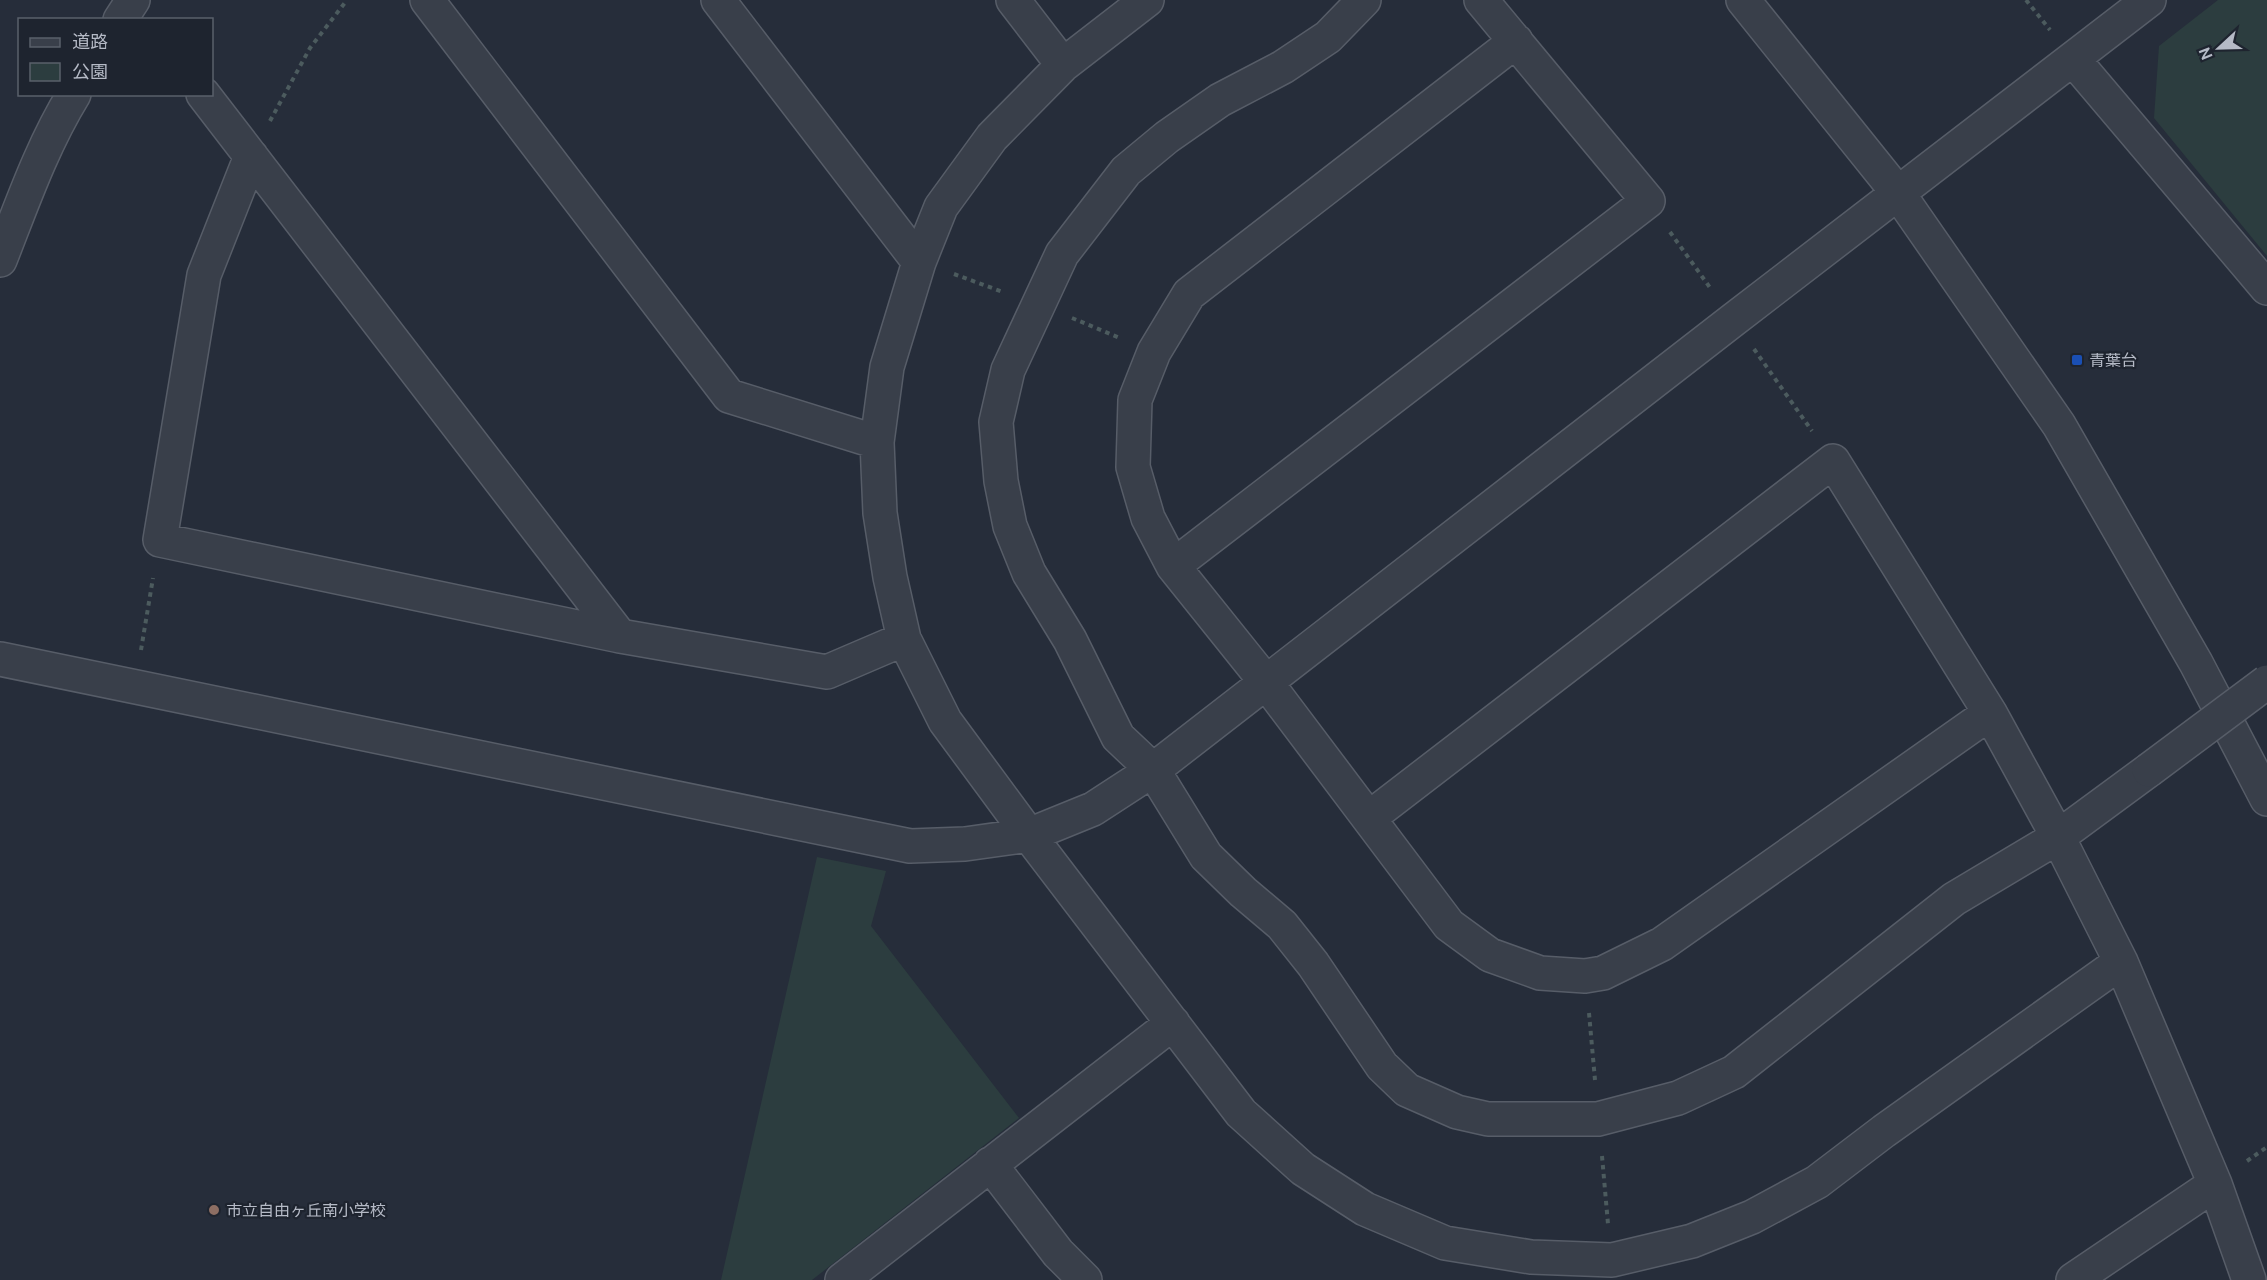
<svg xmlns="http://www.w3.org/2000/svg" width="2267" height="1280" viewBox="0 0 2267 1280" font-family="Ubuntu,'Noto Sans JP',sans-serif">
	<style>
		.green { fill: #2c3d3f }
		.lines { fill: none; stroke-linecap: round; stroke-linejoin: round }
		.minor-casing { stroke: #575d68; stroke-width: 36 }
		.path { stroke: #4c5b5e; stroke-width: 4; stroke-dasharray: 4.5 4.5; stroke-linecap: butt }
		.minor { stroke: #393f4a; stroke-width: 33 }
		.minor-bridge-casing { stroke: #575d68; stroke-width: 36; stroke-linecap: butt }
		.minor-bridge { stroke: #393f4a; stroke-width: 33 }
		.transit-dot { fill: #1a4fb4; stroke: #1e242f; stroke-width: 2 }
		.education-dot { fill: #8d6e63; stroke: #1e242f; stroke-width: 2 }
		.labels { text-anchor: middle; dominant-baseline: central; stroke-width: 4.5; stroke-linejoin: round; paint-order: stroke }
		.poi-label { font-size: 16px; fill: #b5bac6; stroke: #1e242f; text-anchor: start }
	</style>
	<rect width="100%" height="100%" fill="#262d3a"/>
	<!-- green -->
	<path class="green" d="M2218,0H2267V256L2154,118L2159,46Z
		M817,857L886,871L871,926L1019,1118L812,1280H721Z"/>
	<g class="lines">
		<!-- minor casing -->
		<g class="minor-casing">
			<path id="minor" d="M427,0L729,396L877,442
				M718,0L919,262
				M1013,0L1063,65
				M1147,0L1063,65L992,137L941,207L919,262L887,367L877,442L880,513L890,577L904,639L945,721L1029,835L1241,1113L1303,1169L1365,1209L1445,1243L1531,1257L1612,1260L1692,1241L1752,1217L1817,1182L1884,1131L2121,962
				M1364,0L1328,37L1283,67L1220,100L1167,137L1126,171L1062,254L1008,370L996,422L1001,481L1010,526L1029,573L1070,640L1118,737L1153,770L1206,856L1243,892L1282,925L1313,964L1382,1066L1407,1090L1457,1112L1488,1119H1598L1678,1098L1734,1072L1954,899L2058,837L2149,770
				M1743,0L1898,193L2059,425L2196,663L2267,799
				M120,20L133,0
				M1516,41L1189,294L1154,352L1135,400L1133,467L1148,518L1173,566L1266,682L1449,925L1490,955L1540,973L1585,976L1603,973L1662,944L1990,713
				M2073,59L2267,288
				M203,94L620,636L827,672L904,639
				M251,156L204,275L160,540L620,636
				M0,260C22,204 42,146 74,94
				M1173,566L1648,201L1481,0
				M0,659L910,846L965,844L1029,835L1093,809L1153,770L1733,320L2149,0
				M1369,818L1833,461L1990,713L2058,837L2121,962L2215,1184L2249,1280
				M990,1164L1058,1253L1085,1280
				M842,1280L1173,1023
				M2073,1280L2215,1184"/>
		</g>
		<!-- path -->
		<path class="path" d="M2026,0L2050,30
			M270,121L310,48L347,0
			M1670,232L1711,289
			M954,274L1003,292
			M1072,318L1120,338
			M1754,349L1812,431
			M141,650L153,578
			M1589,1013L1595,1080
			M1602,1156L1608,1224
			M2247,1161L2267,1147"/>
		<!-- minor -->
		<use href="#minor" class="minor"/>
		<!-- minor-bridge casing -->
		<g class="minor-bridge-casing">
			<path id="minor-bridge" d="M2149,770L2267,682"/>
		</g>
		<!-- minor-bridge -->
		<use href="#minor-bridge" class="minor-bridge"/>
	</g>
	<!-- markers -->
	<rect class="transit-dot" x="2071" y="354" width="12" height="12" rx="3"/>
	<circle class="education-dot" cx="214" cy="1210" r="6"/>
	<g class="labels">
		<!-- poi labels -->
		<g class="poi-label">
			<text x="2089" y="360">青葉台</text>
			<text x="226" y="1210">市立自由ヶ丘南小学校</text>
		</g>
	</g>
	<!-- legend -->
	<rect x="18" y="18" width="195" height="78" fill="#1e242f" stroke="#5a606b" stroke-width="1.5"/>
	<rect x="30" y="38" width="30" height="9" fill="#393f4a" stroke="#5a606b" stroke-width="1.5"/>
	<text x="72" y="48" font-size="18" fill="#b5bac6">道路</text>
	<rect x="30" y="63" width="30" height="18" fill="#2c3d3f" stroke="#5a606b" stroke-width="1.5"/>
	<text x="72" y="78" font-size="18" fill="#b5bac6">公園</text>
	<!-- north arrow -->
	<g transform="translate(2219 48) rotate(248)" stroke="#1e242f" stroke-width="4.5" paint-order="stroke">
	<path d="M0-4.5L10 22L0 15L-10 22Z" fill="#b5bac6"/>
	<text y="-9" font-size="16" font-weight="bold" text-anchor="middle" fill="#b5bac6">N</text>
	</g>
</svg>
